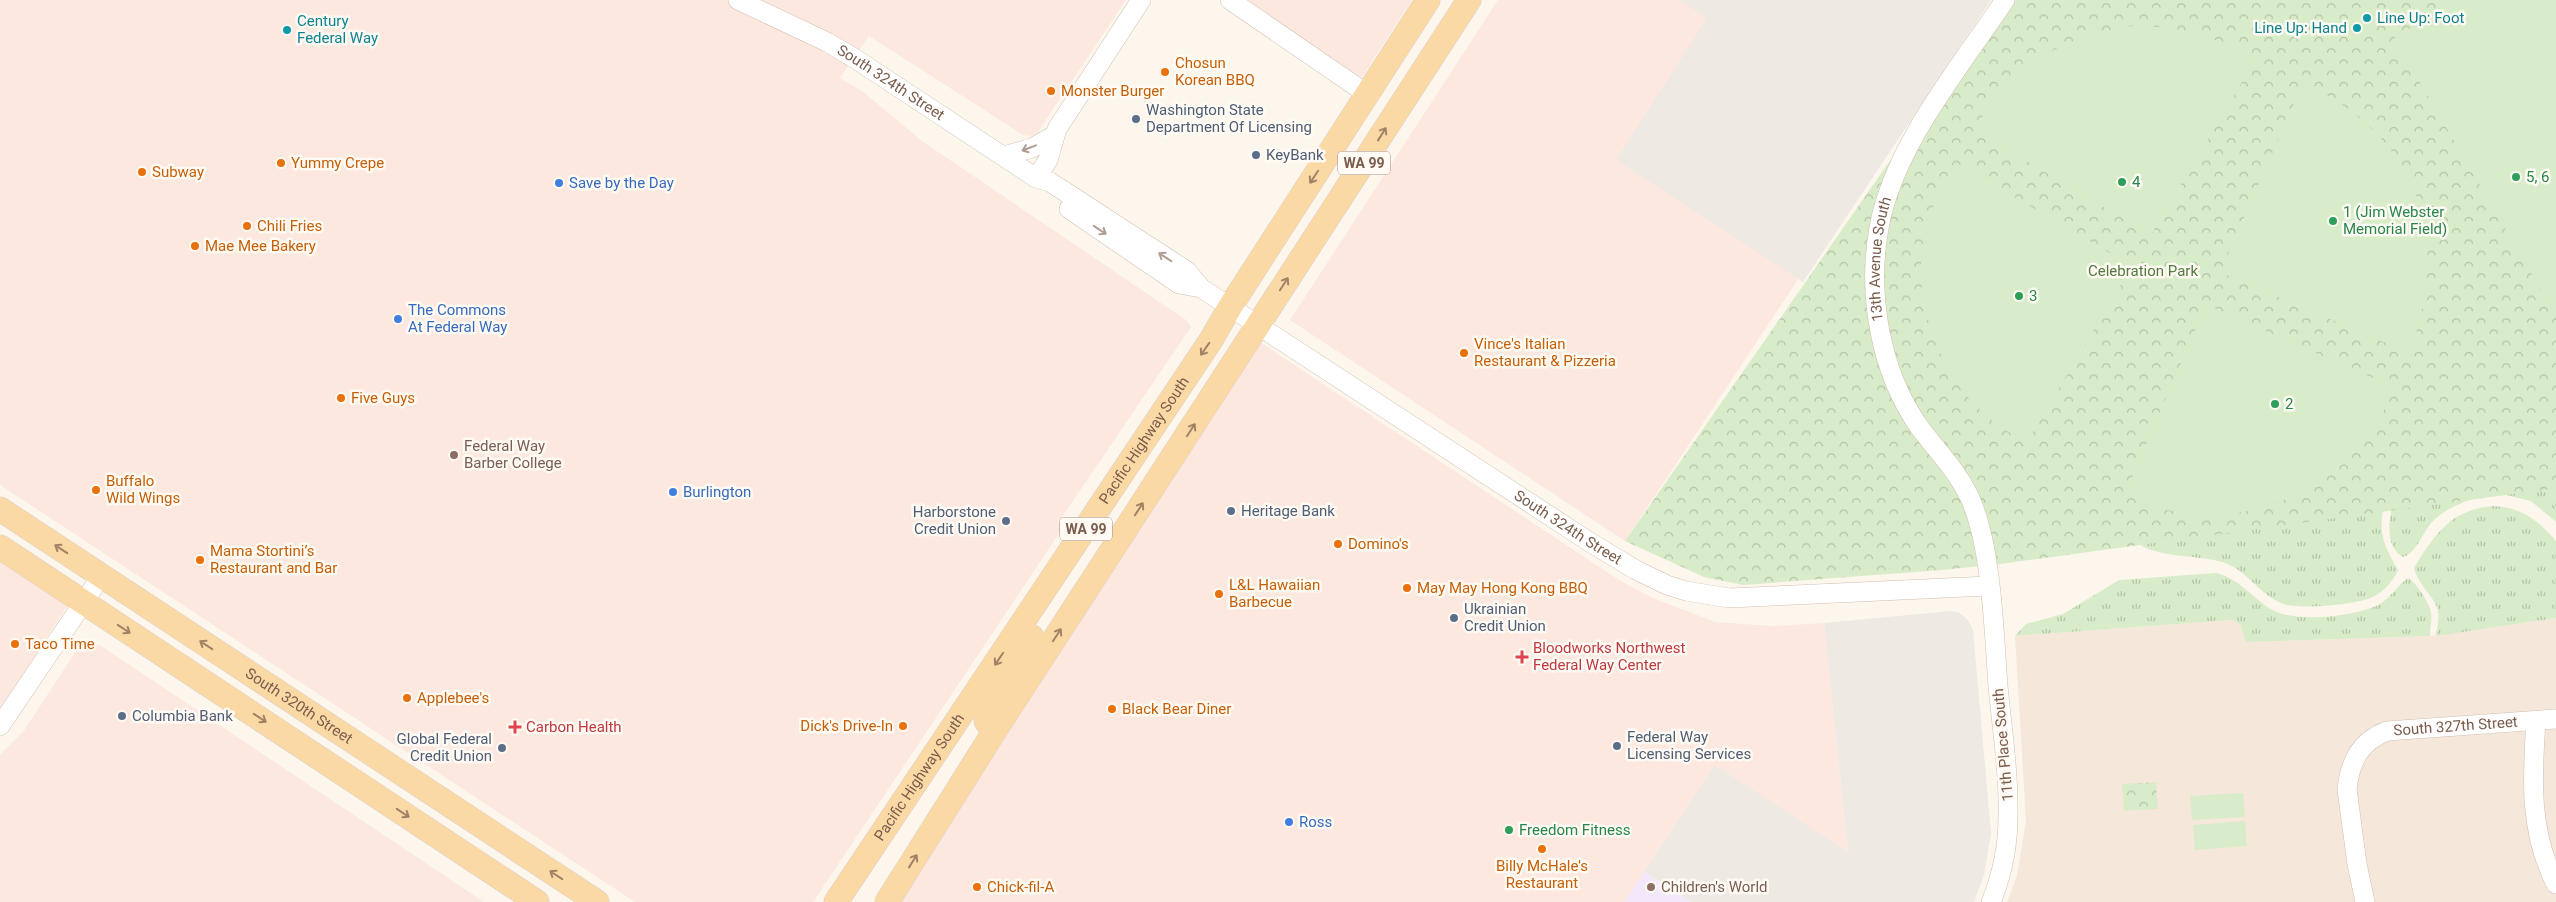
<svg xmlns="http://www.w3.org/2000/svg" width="2556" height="902" viewBox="0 0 2556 902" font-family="Roboto,sans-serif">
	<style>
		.residential { fill: #f5e8da }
		.commercial { fill: #fde8e0 }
		.industrial { fill: #efe9e4 }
		.education { fill: #f3e8fa }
		.grass { fill: url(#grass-tufts) }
		.park { fill: url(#park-crowns) }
		.garden { fill: #d8ecc9 }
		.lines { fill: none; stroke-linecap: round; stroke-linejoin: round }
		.minor-casing { stroke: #d1beb0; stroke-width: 20 }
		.major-casing { stroke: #dad1cd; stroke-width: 25 }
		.minor { stroke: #fff; stroke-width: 19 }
		.major { stroke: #fbd9a5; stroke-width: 24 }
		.oneway { stroke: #a18267 }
		.oneway2 { stroke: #af9d94 }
		.culture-dot { fill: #0f9aa8; stroke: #fffaf3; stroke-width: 2 }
		.food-dot { fill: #e8710a; stroke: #fffaf3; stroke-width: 2 }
		.service-dot { fill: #5c6f8a; stroke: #fffaf3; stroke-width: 2 }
		.leisure-dot { fill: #2e9e5b; stroke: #fffaf3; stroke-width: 2 }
		.shop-dot { fill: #3f7fe0; stroke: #fffaf3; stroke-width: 2 }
		.education-dot { fill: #8d6e63; stroke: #fffaf3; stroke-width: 2 }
		.health-dot { fill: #e0444e; stroke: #fffaf3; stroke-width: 2 }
		.labels { text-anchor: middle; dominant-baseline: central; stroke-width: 5; stroke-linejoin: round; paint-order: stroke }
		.shield { fill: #fffaf3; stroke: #a28b7f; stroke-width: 1 }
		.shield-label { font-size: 14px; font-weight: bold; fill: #7a5c4d }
		.culture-label { font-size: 15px; fill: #0d838f; stroke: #fffaf3; text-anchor: start }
		.food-label { font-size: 15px; fill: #c56008; stroke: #fffaf3; text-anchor: start }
		.street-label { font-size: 15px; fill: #7a5c4d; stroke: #fffaf3 }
		.service-label { font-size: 15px; fill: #4e5e75; stroke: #fffaf3; text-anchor: start }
		.leisure-label { font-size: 15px; fill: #27864d; stroke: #fffaf3; text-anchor: start }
		.shop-label { font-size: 15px; fill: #366cbe; stroke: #fffaf3; text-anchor: start }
		.park-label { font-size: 15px; fill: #537a41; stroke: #fffaf3 }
		.education-label { font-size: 15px; fill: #785e54; stroke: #fffaf3; text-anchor: start }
		.health-label { font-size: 15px; fill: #be3a42; stroke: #fffaf3; text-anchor: start }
	</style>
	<defs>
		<pattern id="grass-tufts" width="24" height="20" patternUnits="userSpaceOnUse" patternTransform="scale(1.25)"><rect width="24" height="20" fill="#d8ecc9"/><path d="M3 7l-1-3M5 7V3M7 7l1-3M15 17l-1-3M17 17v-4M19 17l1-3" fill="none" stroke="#b4c2a5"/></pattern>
		<pattern id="park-crowns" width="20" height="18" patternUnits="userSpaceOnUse" patternTransform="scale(1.25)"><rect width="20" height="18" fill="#d8ecc9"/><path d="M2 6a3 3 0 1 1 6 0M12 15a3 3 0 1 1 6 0" fill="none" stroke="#b4c2a5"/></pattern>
	</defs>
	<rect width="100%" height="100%" fill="#fdf6ec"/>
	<!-- residential -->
	<path class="residential" d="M2556,618V902H2007L2017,876L2026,821L2015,636L2231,620L2240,624L2246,642L2430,636Z"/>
	<!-- commercial -->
	<path class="commercial" d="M0,0H1126L1037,133L1031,136L1023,135L869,36L840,78L862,91L922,141L1186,320L1191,327L1060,520V532L813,902H635L0,485Z
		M1230,0H1412L1362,77L1263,23Z
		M1498,0H1983L1625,541L1290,320Z
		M1260,342L1619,580L1653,598L1715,622L1773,626L1824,623L1848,852L1715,766L1624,902H900Z
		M0,560L68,605L0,710Z
		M91,643L101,646L484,902H0V755L23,732L76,651L83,644Z"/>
	<!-- industrial -->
	<path class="industrial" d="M1679,0H1991L1803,282L1616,160L1707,18Z
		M1951,611L1958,612L1967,619L1973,630L1991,833L1984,875L1974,902H1691L1644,872L1715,765L1848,852L1824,623Z"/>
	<!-- education -->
	<path class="education" d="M1644,872L1691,902H1624Z"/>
	<!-- grass -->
	<path class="grass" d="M2556,452V522L2531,501L2498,493Z
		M2399,480L2479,497C2463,502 2446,508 2433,521C2423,531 2417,553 2403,557C2378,542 2394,502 2399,480Z
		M2388,484C2380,525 2376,533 2398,570C2393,582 2381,595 2368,599C2348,605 2301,610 2281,603C2259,594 2246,569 2222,562C2197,555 2168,558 2144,547C2126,538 2110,523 2094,511Z
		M2493,506C2521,507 2538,520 2556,541V618L2436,636C2437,627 2441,613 2436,605C2430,593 2417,582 2414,568C2435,534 2450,510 2493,506Z
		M2216,573C2238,578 2251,596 2269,608C2292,624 2356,617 2380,604C2391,597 2398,585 2408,578C2415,581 2431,605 2431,613C2432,620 2430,629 2430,636L2246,642L2240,624L2231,620L2015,636L2026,624L2063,614L2119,580Z"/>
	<!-- park -->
	<path class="park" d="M2002,0H2556V488L2000,564L1942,570L1743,585L1704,577L1625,541Z
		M2156,782L2158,809L2124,811L2122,784Z"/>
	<!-- garden -->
	<path class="garden" d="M2459,0H2556V316L2394,38Z
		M2131,26C2183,26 2211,35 2256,59L2151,235L1974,130C2013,64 2058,39 2131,26Z
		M2303,83C2417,135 2454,237 2409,353L2220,272Z
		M1955,162L2132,266L2027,442C2016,436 2004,430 1994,422C1945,385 1915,312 1922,250C1926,218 1939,190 1955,162Z
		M2206,305L2394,387C2389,398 2384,411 2378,422C2339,484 2267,519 2194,515C2170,513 2147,503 2125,494Z
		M2243,793L2245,817L2192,820L2190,796Z
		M2245,821L2247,846L2195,850L2193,825Z"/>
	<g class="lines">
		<!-- minor casing -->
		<g class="minor-casing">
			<g id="minor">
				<path id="s1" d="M738,0L827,42L854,58L1036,178L1050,182L1170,260L1187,271L1201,288L1588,541L1636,570L1667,585L1686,591L1729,598L1988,586"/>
				<path d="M1230,0L1367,94"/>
				<path d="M1004,156L1032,148L1053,136"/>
				<path d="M1036,178L1048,160L1057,129L1141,0"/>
				<path d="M1069,209L1179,284L1201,288"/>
				<path d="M2536,721C2532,778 2529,832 2556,884"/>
				<path d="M0,726L102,575"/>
				<path id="s2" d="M1991,902C2002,875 2008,845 2008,817C2009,773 2002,729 1998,686C1994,633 1992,552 1972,503C1961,475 1938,452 1920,428C1880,372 1867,294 1879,228C1893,147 1960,67 2005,0"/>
				<path id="s3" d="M2365,902L2357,864L2347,789C2350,762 2360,741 2387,731L2556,719"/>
			</g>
		</g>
		<!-- major casing -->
		<g class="major-casing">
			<g id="major">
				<path id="s4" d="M0,509L597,902"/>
				<path d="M0,547L537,902"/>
				<path d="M994,732L986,721V713L1032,637"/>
				<path id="s5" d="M836,902L1211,340L1230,307L1428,0"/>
				<path d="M887,902L994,732L1469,0"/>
			</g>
		</g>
		<!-- minor -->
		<use href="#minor" class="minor"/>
		<!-- major -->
		<use href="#major" class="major"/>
	</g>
	<!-- one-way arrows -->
	<defs><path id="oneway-shaft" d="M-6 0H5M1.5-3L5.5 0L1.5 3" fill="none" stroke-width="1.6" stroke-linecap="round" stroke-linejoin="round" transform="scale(1.25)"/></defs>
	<g class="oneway">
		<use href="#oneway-shaft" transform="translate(1382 134) rotate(-58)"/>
		<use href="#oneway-shaft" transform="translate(1314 177) rotate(123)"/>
		<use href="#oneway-shaft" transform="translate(1284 284) rotate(-57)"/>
		<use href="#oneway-shaft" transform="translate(1205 349) rotate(125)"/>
		<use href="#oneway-shaft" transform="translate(1191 430) rotate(-57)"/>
		<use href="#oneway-shaft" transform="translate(1139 509) rotate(-57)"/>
		<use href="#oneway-shaft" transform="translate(61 549) rotate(-147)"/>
		<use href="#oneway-shaft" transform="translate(124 629) rotate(34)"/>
		<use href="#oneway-shaft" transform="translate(1057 635) rotate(-57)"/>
		<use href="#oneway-shaft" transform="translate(206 645) rotate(-147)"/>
		<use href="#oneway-shaft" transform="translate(999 659) rotate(124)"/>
		<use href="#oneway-shaft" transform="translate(260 718) rotate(33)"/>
		<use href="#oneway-shaft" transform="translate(403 813) rotate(34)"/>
		<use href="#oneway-shaft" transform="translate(913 861) rotate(-58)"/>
		<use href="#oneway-shaft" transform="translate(556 875) rotate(-146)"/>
	</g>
	<g class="oneway2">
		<use href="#oneway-shaft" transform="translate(1029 148) rotate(159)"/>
		<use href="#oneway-shaft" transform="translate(1100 230) rotate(34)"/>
		<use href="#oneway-shaft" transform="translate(1165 257) rotate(-147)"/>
	</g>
	<!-- markers -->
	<g class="culture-dot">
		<circle cx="2367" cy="18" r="5"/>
		<circle cx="2357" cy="28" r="5"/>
		<circle cx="287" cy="30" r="5"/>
	</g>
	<g class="food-dot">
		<circle cx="1165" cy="72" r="5"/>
		<circle cx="1051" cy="91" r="5"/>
		<circle cx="281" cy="163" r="5"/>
		<circle cx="142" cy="172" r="5"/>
		<circle cx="247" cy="226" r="5"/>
		<circle cx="195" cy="246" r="5"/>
		<circle cx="1464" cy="353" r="5"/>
		<circle cx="341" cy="398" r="5"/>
		<circle cx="96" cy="490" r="5"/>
		<circle cx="1338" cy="544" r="5"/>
		<circle cx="200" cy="560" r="5"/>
		<circle cx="1407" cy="588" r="5"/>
		<circle cx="1219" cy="594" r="5"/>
		<circle cx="15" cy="644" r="5"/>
		<circle cx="407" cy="698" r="5"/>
		<circle cx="1112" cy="709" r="5"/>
		<circle cx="903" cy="726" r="5"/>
		<circle cx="1542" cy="849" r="5"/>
		<circle cx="977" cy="887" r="5"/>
	</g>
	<g class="service-dot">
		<circle cx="1136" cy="119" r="5"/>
		<circle cx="1256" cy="155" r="5"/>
		<circle cx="1231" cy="511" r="5"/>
		<circle cx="1006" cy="521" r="5"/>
		<circle cx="1454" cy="618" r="5"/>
		<circle cx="122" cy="716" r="5"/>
		<circle cx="1617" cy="746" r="5"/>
		<circle cx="502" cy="748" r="5"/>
	</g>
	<g class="leisure-dot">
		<circle cx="2516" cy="177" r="5"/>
		<circle cx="2122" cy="182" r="5"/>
		<circle cx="2333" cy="221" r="5"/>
		<circle cx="2019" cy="296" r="5"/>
		<circle cx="2275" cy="404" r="5"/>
		<circle cx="1509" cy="830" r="5"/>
	</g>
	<g class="shop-dot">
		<circle cx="559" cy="183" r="5"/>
		<circle cx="398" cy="319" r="5"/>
		<circle cx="673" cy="492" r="5"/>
		<circle cx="1289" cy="822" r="5"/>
	</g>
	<g class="education-dot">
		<circle cx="454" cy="455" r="5"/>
		<circle cx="1651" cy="887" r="5"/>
	</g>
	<g class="health-dot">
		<path d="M1519.5 649.5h5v5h5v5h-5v5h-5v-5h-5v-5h5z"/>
		<path d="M512.5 719.5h5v5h5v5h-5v5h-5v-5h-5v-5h5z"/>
	</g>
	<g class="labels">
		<!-- shield labels -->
		<g class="shield">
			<rect x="1338" y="151.5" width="52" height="23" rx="4"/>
			<rect x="1060" y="517.5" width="52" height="23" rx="4"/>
		</g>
		<g class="shield-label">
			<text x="1364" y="163">WA 99</text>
			<text x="1086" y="529">WA 99</text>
		</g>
		<!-- culture labels -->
		<g class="culture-label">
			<text x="2377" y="18">Line Up: Foot</text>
			<text x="297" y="21">Century<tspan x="297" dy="17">Federal Way</tspan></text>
			<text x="2347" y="28" text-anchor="end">Line Up: Hand</text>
		</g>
		<!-- food labels -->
		<g class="food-label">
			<text x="1175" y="63">Chosun<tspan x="1175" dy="17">Korean BBQ</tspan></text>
			<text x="1061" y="91">Monster Burger</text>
			<text x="291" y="163">Yummy Crepe</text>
			<text x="152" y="172">Subway</text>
			<text x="257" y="226">Chili Fries</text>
			<text x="205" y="246">Mae Mee Bakery</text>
			<text x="1474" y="344">Vince's Italian<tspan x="1474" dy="17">Restaurant &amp; Pizzeria</tspan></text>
			<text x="351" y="398">Five Guys</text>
			<text x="106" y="481">Buffalo<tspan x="106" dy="17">Wild Wings</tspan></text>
			<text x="1348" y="544">Domino's</text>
			<text x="210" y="551">Mama Stortini’s<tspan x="210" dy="17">Restaurant and Bar</tspan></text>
			<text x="1229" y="585">L&amp;L Hawaiian<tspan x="1229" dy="17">Barbecue</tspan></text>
			<text x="1417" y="588">May May Hong Kong BBQ</text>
			<text x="25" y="644">Taco Time</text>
			<text x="417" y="698">Applebee's</text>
			<text x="1122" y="709">Black Bear Diner</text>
			<text x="893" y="726" text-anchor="end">Dick's Drive-In</text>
			<text x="1542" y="866" text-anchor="middle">Billy McHale's<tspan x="1542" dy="17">Restaurant</tspan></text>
			<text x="987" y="887">Chick-fil-A</text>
		</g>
		<!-- street labels -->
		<g class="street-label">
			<text stroke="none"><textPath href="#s1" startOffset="174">South 324th Street</textPath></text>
			<text stroke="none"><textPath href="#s2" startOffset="674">13th Avenue South</textPath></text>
			<text stroke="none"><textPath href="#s5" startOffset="555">Pacific Highway South</textPath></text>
			<text stroke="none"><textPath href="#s1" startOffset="986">South 324th Street</textPath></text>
			<text stroke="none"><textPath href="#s4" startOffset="358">South 320th Street</textPath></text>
			<text stroke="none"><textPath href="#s3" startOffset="258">South 327th Street</textPath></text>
			<text transform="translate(2003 745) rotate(-95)">11th Place South</text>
			<text stroke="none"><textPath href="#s5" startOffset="150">Pacific Highway South</textPath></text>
		</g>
		<!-- service labels -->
		<g class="service-label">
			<text x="1146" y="110">Washington State<tspan x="1146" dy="17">Department Of Licensing</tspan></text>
			<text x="1266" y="155">KeyBank</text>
			<text x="1241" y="511">Heritage Bank</text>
			<text x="996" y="512" text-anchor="end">Harborstone<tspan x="996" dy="17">Credit Union</tspan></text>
			<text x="1464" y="609">Ukrainian<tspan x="1464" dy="17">Credit Union</tspan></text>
			<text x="132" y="716">Columbia Bank</text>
			<text x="1627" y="737">Federal Way<tspan x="1627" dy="17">Licensing Services</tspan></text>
			<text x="492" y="739" text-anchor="end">Global Federal<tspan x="492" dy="17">Credit Union</tspan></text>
		</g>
		<!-- leisure labels -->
		<g class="leisure-label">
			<text x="2526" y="177">5, 6</text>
			<text x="2132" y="182">4</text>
			<text x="2343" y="212">1 (Jim Webster<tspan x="2343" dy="17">Memorial Field)</tspan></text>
			<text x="2029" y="296">3</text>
			<text x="2285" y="404">2</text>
			<text x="1519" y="830">Freedom Fitness</text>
		</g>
		<!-- shop labels -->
		<g class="shop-label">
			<text x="569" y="183">Save by the Day</text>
			<text x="408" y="310">The Commons<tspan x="408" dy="17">At Federal Way</tspan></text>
			<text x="683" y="492">Burlington</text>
			<text x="1299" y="822">Ross</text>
		</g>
		<!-- park labels -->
		<g class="park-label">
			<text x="2143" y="271">Celebration Park</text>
		</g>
		<!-- education labels -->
		<g class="education-label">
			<text x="464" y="446">Federal Way<tspan x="464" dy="17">Barber College</tspan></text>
			<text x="1661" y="887">Children's World</text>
		</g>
		<!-- health labels -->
		<g class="health-label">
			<text x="1533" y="648">Bloodworks Northwest<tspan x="1533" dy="17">Federal Way Center</tspan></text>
			<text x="526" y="727">Carbon Health</text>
		</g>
	</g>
</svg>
